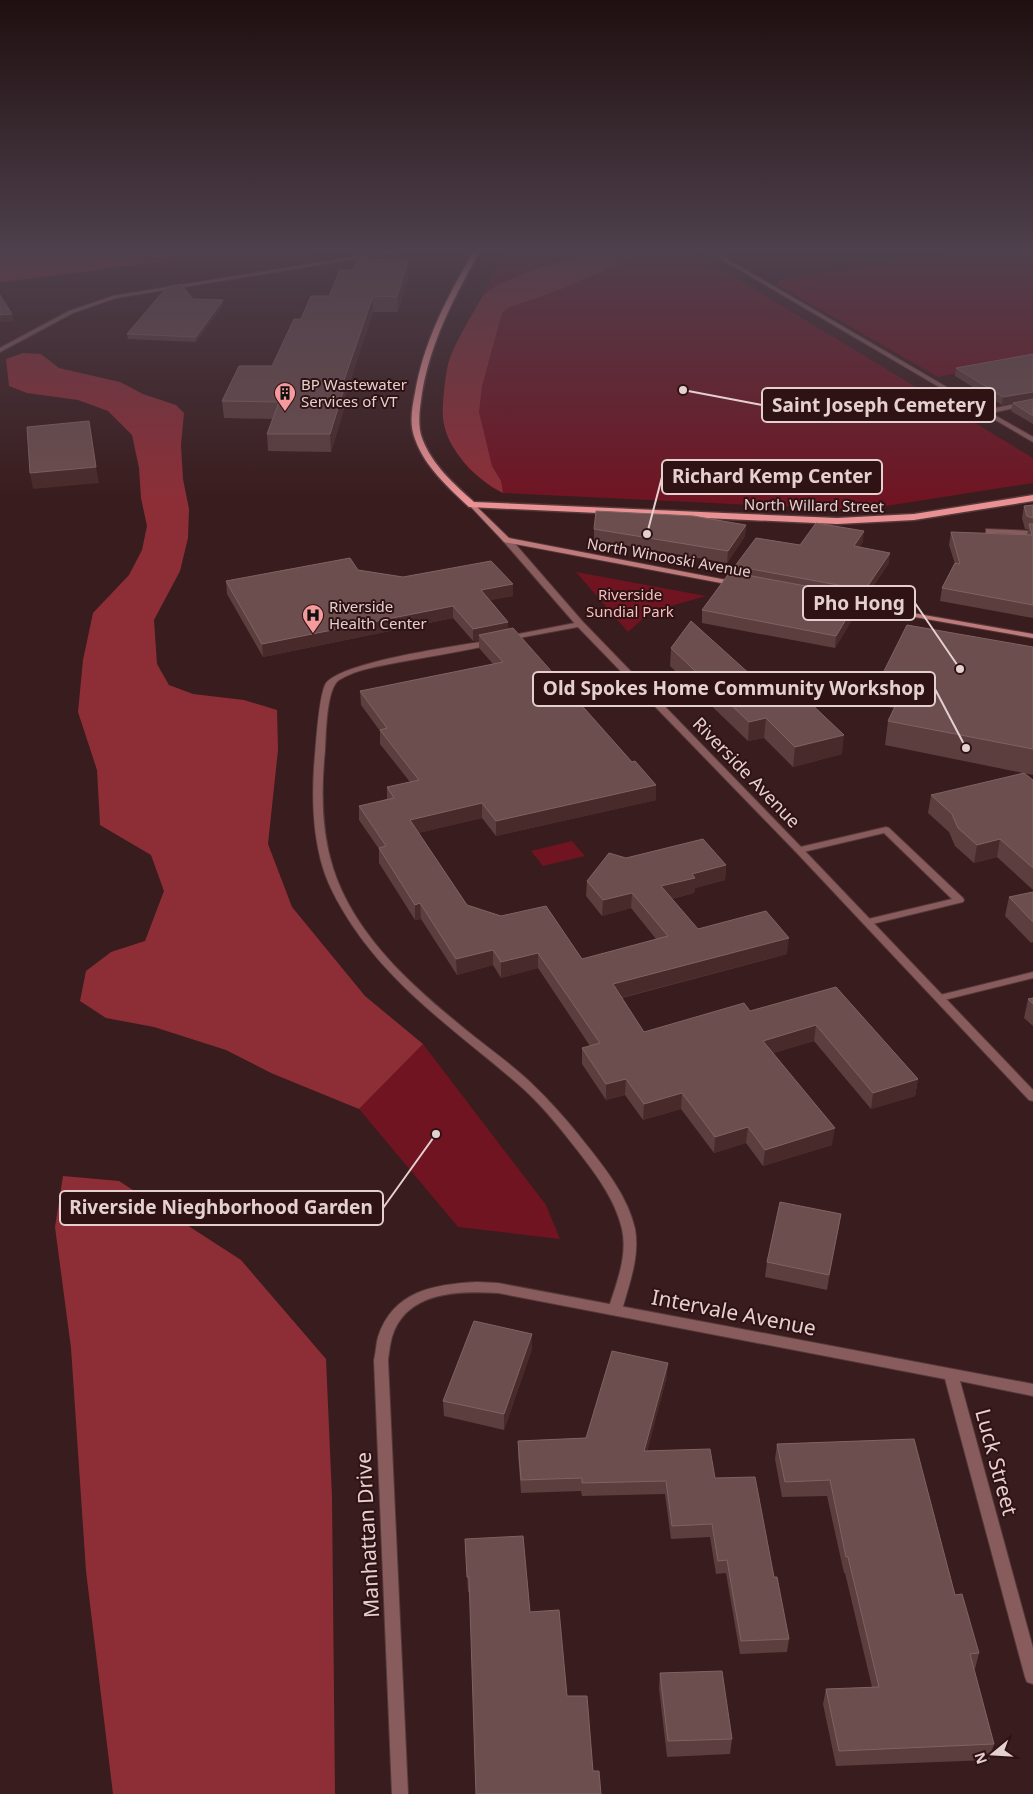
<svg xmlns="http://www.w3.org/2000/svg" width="1033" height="1794" viewBox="0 0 1033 1794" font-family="'Noto Sans',sans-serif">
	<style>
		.green { fill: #701422 }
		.forest { fill: #8d2e37 }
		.water { fill: #9b3b43 }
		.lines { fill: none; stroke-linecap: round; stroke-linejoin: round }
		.service-casing { stroke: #55393a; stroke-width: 2 }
		.minor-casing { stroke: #55393a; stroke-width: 2 }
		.tertiary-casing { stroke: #55393a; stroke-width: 2 }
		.secondary-casing { stroke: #55393a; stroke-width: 2 }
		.primary-casing { stroke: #55393a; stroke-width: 3 }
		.service { fill: #885c5c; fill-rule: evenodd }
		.minor { fill: #885c5c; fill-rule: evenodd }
		.tertiary { fill: #885c5c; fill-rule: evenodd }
		.secondary { fill: #bf7a7b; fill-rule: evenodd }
		.primary { fill: #ea9193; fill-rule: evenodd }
		.wall { fill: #5d3e3e }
		.shaded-wall { fill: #492a2a }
		.building { fill: #6c4e4e; stroke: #7f6262 }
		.labels { text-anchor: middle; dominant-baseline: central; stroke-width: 4; stroke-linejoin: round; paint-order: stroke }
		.far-poi-label { font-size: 15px; fill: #e5d0d0; stroke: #2f1213; text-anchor: start }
		.far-street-label { font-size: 15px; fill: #e5d0d0; stroke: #2f1213 }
		.far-park-label { font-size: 15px; fill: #f5bfbf; stroke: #2f1213 }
		.street-label { font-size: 18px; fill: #e5d0d0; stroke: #2f1213 }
		.near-street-label { font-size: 21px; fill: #e5d0d0; stroke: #2f1213 }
		.leader { fill: none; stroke: #e5d0d0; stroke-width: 2 }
		.callout-dot { fill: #e5d0d0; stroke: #2f1213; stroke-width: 2 }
		.callout { fill: #2f1213; stroke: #e5d0d0; stroke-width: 2 }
		.callout-label { font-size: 19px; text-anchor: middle; font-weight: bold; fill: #e5d0d0 }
	</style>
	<rect width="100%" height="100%" fill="#391c1d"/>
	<!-- green -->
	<path class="green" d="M506,249H688L1033,458V483L861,510L503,493L491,487L469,469L453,446L443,419L448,364Z
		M974,249H1033V358L938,377L776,284L780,280Z
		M576,572L706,596L657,610L646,616L628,632Z
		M572,841L585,856L543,866L531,851Z
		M423,1044L546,1205L560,1239L458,1227L359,1109Z"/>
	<!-- forest -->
	<path class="forest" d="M69,249H346C302,257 257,253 212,257C142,263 71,274 0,282V261Z
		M602,249H654L559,290L510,307L502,313L482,386L479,412L492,466L501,481L503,493C477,480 446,450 443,418C442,407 445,377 448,365C451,349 473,313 482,297C504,274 570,260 602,249Z
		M23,353L41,354L59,368L120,382L143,394L176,405L184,413L181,445L183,479L189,509L188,538L180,571L154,620L157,664L169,685L193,694L244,700L277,710L278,750L268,844L292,907L365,996L423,1044L359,1109L271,1073L226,1050L154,1027L106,1018L80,1001L86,971L111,952L145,941L164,891L151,855L100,825L97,770L78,712L83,660L93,613L129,575L142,550L147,526L141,498L139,468L132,435L108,411L78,400L27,393L9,386L6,359Z
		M63,1176L119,1181L241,1260L326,1359L332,1497L335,1794H113L86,1571L71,1348L55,1227Z"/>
	<!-- water -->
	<path class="water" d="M0,249H69L0,261Z"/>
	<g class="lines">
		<!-- service casing -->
		<g class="service-casing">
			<path id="service" d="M580,622L584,624L583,626L508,640L504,638L508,636Z
				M492,640H495V644C464,651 432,656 400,662C380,666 357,669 339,680C326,689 326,735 325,750C321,790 321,830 333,868C356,940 420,993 476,1038C494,1052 513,1066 529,1081C549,1100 568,1121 585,1143C605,1168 628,1197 635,1229C640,1257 629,1284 622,1310L620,1314L615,1315L610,1314L608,1310C616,1284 628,1257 622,1229C615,1198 593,1170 574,1146C557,1124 539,1102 518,1084C460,1034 395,990 352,925C341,908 329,888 323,868C313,835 312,801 314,767C316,748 318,701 325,685C336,662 463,645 492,640Z
				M886,827L889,828L963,898L964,900L963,902L868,925L864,924L863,922L864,920L952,899L884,833L799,853L794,850L796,848Z"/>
		</g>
		<!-- minor casing -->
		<g class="minor-casing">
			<path id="minor" d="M402,249H416L116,298L73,313L0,352V348L69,311L113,296Z
				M704,249H710L986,410L1033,400V404L991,413L1033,437V442Z
				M986,529L1033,531V535L989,533H986Z
				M1033,972V978L940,1001L935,998L936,996Z
				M477,1282L498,1283L1033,1384V1396L960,1381L1033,1648V1684L1027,1682L1025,1677L945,1379L498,1293C459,1291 406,1291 392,1337C390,1344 389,1353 388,1360L408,1794H392L374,1360C376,1352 376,1344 378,1337C393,1291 434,1284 477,1282Z"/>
		</g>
		<!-- tertiary casing -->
		<g class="tertiary-casing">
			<path id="tertiary" d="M504,538H510L583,622L802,848L1033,1090V1101L1029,1100L796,852L577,626L504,542Z"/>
		</g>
		<!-- secondary casing -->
		<g class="secondary-casing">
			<path id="secondary" d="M470,504H474L509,538L737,582L741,584L737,586L504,542L470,506Z
				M844,601L1033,634V638L847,605H844Z"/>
		</g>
		<!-- primary casing -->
		<g class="primary-casing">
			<path id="primary" d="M475,249H481C455,296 431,340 422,393C420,407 417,424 422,438C432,465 454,484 474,502L837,518L914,514L1033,495V501L914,520L837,524L469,507C448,487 425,467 415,439C409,424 412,408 415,393C424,340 448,296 475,249Z"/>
		</g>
		<!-- service -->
		<use href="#service" class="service"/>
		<!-- minor -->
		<use href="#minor" class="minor"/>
		<!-- tertiary -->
		<use href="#tertiary" class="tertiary"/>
		<!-- secondary -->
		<use href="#secondary" class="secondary"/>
		<!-- primary -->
		<use href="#primary" class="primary"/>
	</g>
	<!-- wall -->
	<path class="wall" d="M409,275L398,312H373L345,397V406L331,452L268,451L267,434L273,419L224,418L222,401L272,366L301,319L329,296Z
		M193,299L223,300V305L196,342L128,339L127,334Z
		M1033,354V424L1011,411L1013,403L1027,400L1002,405L955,376L956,368Z
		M1033,505V618L940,601L942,588L955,564L949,545L951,532L1027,535L1028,529H1025L1022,518L1024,506Z
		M746,525L745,536L727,563L594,540V529Z
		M863,542L859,547L889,563L863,601L860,600L859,608L835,648L702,623V610L735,573V566L800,545Z
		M358,570L403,577L513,584V596L490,600L508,622V629L632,762L656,785V800L496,836L482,818L418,833L467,905L582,959L656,939L631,908L602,916L586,896L587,881L626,858L726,865L725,880L695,888L694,893L672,899L698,929L787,954L622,998L644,1032L750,1011L836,987L918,1079L915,1096L871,1109L814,1041L773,1053L832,1145L763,1166L746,1143L714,1153L681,1109L643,1120L625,1095L606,1100L582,1064V1048L590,1046L538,968L501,978L493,965L457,975L421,919L415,920L379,863V849L359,820V806L387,799V787L410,782L380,744V731L361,705L360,691L493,664L479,648V640L473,641L453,618L263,657L227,594L226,581Z
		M1033,647V775L885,745L888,721L894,708L876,705L879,681Z
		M671,648L783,704L842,754L793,767L764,738L748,741L670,666Z
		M1033,780V890L997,857L974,863L955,846L949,832L928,813L931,795Z
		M1033,892V942L1031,943L1005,916L1009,897Z
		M1033,998V1026L1024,1018L1028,999Z
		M841,1214L827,1290L765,1277L767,1262Z
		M532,1349L504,1430L444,1416L443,1401Z
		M667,1376L647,1451L715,1478L774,1577L789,1639L787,1652L740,1654L726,1573L716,1574L710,1537L671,1539L665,1494L582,1496L581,1491L521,1493L518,1454V1441L586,1438Z
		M914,1439L955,1595L979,1653L975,1669H974L994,1744L989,1760L836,1766L823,1704L826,1689L872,1687L845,1573H844L827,1496L782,1497L775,1459L777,1444Z
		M465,1539L530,1612L567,1696L601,1794L470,1592H468Z
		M660,1673L732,1739L730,1754L667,1757L659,1688Z"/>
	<!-- shaded-wall -->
	<path class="shaded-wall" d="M408,260L409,275L398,312L397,297Z
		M373,296V312L345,397V406L331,452L330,434L341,389Z
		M223,300V305L196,342V337Z
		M12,314L14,321L0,322V315Z
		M1033,392V399L1002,405L1003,397Z
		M96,467L99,483L33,489L30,473Z
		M746,525L745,536L727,563L728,551Z
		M864,531L863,542L853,557L854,546Z
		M890,553L889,563L863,601L865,590Z
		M513,584V596L481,602V590Z
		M860,596L859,608L835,648L836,636Z
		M453,606V618L263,657L262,644Z
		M508,622V634L479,635V640L473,641V629Z
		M766,718L764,738L748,741L749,722Z
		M844,735L842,754L793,767L795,747Z
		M656,785V800L496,836V821Z
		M482,803V818L410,835V820Z
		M1000,839L997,857L974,863L977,845Z
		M726,865L725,880L695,888L694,893L661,902V886L692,874Z
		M632,893L631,908L602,916L603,900Z
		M420,903L421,919L415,920V905Z
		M789,938L787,954L612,1000L613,984Z
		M493,950V965L457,975L456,959Z
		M538,953V968L501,978V962Z
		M816,1025L814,1041L761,1057L763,1041Z
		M626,1079L625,1095L606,1100V1084Z
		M918,1079L915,1096L871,1109L873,1093Z
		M682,1093L681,1109L643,1120L644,1104Z
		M748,1127L746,1143L714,1153L715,1137Z
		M835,1128L832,1145L763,1166L765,1150Z
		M841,1214L838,1229L827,1290L829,1275Z
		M532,1334V1349L504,1430V1414Z
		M668,1363L667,1376L644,1464V1451Z"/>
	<!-- building -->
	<path class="building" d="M358,259L408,260L397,297L373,296L341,389H344L330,434H267L279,402L222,401L239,366H272L294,319H301L311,296H329L340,270H353Z
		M181,284L193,299L223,300L196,337L127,334L167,287Z
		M0,295L12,314L0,315Z
		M1033,354V392L1003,397L956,368Z
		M1033,399V416L1013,403Z
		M89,421L96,467L30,473L27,427Z
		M1033,505V518L1027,516L1024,506Z
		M596,511L693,516L746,525L728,551L594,529Z
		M816,523L864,531L854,546L890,553L865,590L735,566L756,538L800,545Z
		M1029,524H1033V605L942,588L955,563L960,564L951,532L1032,535Z
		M350,558L358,570L403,577L491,561L513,584L481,590L508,622L473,629L453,606L262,644L226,581Z
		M730,572L860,596L836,636L702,610Z
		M691,621L783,704L798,698H805L844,735L795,747L766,718L749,722L671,648Z
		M907,625L1033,647V749L888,721L905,686L879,681Z
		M513,628L632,762L635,761L656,785L496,821L482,803L410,820L467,905L501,916L546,906L582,959L668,936L632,893L603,900L587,881L609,853L626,858L703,839L726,865L692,874L695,878L661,886L698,929L766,911L789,938L613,984L644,1032L744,1003L750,1011L836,987L918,1079L873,1093L816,1025L763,1041L835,1128L765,1150L748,1127L715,1137L682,1093L644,1104L626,1079L606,1084L582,1048L600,1043L538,953L501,962L493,950L456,959L420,903L415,905L379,848L386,846L359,806L394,798L387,787L419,780L380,730L387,728L360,691L503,662L479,635Z
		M1024,773L1033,780V868L1000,839L977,845L958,828L952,814L931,795Z
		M1033,892V922L1009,897Z
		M1033,998V1004L1028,999Z
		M780,1202L841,1214L829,1275L767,1262Z
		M474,1321L532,1334L504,1414L443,1401Z
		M612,1351L668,1363L644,1451L710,1449L715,1478L755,1477L774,1577H777L789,1639L741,1641L727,1560L718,1561L712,1524L672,1526L666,1481L582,1483V1478L521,1480L518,1441L586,1438Z
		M914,1439L955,1595L962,1594L979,1653L970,1654L994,1744L839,1751L826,1689L879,1687L848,1557H846L830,1480L785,1482L777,1444Z
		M523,1536L530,1612L559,1610L567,1696H587L593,1771H599L601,1794H476L469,1577H467L465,1539Z
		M722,1671L732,1739L668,1741L660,1673Z"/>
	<!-- sky -->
	<linearGradient id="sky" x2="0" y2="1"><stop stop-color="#1f0f10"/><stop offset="0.5" stop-color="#4e404c"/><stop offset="1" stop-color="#4e404c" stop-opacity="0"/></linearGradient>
	<rect width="1033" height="501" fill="url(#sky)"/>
	<!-- icons -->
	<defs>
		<g id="building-pin" transform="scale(1.125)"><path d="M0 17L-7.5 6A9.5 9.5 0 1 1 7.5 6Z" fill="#f59b9d" stroke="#2f1213"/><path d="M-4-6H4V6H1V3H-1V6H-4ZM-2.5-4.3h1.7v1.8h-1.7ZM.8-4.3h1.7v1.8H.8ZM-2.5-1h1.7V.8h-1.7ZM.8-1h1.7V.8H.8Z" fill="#111"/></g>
		<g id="hospital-pin" transform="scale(1.125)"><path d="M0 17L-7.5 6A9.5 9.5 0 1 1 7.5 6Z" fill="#f59b9d" stroke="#2f1213"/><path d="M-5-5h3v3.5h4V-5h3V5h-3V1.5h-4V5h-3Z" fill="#111"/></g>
	</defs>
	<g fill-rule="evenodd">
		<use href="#building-pin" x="285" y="393"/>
		<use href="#hospital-pin" x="313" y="615"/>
	</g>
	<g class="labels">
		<!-- far-poi labels -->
		<g class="far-poi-label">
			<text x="301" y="384">BP Wastewater<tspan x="301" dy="17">Services of VT</tspan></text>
			<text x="329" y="606">Riverside<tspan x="329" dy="17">Health Center</tspan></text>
		</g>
		<!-- far-street labels -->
		<g class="far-street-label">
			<text transform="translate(814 505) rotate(1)">North Willard Street</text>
			<text transform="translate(669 557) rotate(10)">North Winooski Avenue</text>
		</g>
		<!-- far-park labels -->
		<g class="far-park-label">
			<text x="630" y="594">Riverside<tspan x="630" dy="17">Sundial Park</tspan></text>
		</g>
		<!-- street labels -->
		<g class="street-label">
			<text transform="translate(747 772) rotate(46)">Riverside Avenue</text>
		</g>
		<!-- near-street labels -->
		<g class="near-street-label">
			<text transform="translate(734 1312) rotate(11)">Intervale Avenue</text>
			<text transform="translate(997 1462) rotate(75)">Luck Street</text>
			<text transform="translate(367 1535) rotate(-93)">Manhattan Drive</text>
		</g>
	</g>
	<!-- callouts -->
	<path class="leader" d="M683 390L762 405M647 534L662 477M960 669L915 603M966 748L935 689M436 1134L383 1208"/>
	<g class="callout-dot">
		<circle cx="683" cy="390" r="5"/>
		<circle cx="647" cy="534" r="5"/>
		<circle cx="960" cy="669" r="5"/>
		<circle cx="966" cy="748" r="5"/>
		<circle cx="436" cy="1134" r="5"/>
	</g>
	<g class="callout">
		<rect x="762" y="388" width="233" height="34" rx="5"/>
		<rect x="662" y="460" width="220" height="34" rx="5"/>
		<rect x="803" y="586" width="112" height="34" rx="5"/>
		<rect x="533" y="672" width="402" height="34" rx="5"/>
		<rect x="60" y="1191" width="323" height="34" rx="5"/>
	</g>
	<g class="callout-label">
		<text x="879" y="412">Saint Joseph Cemetery</text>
		<text x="772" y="483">Richard Kemp Center</text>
		<text x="859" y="610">Pho Hong</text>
		<text x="734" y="695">Old Spokes Home Community Workshop</text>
		<text x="221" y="1214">Riverside Nieghborhood Garden</text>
	</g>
	<!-- north arrow -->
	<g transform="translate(993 1754) rotate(252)" stroke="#2f1213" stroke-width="4" paint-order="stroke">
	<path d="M0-4L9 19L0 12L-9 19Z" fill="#e5d0d0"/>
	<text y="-8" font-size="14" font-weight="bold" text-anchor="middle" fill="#e5d0d0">N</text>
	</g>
</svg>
